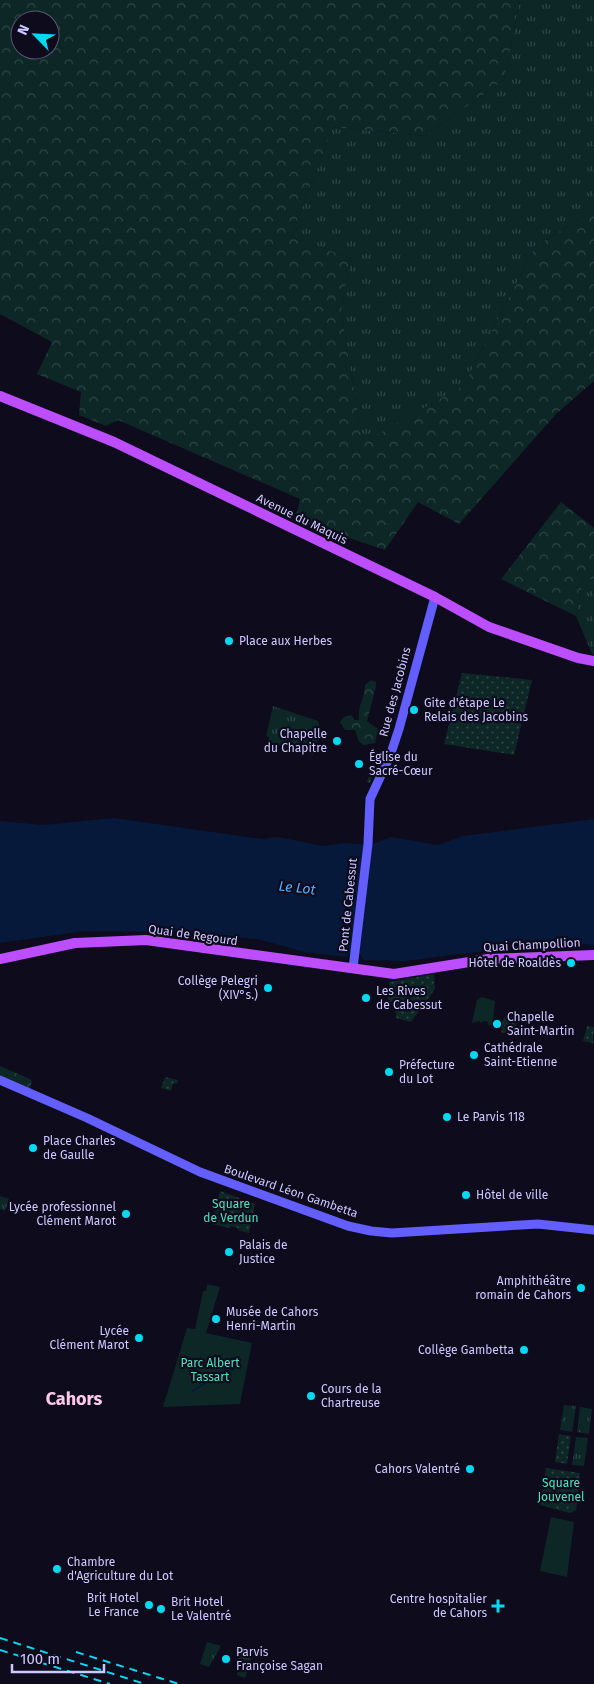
<svg xmlns="http://www.w3.org/2000/svg" width="594" height="1684" viewBox="0 0 594 1684" font-family="'Fira Sans',sans-serif">
	<style>
		.grass { fill: url(#grass-tufts) }
		.forest { fill: url(#forest-crowns); fill-rule: evenodd }
		.park { fill: #0d2726 }
		.garden { fill: url(#garden-dots) }
		.water { fill: #06193a }
		.lines { fill: none; stroke-linecap: round; stroke-linejoin: round }
		.stream { stroke: #06193a; stroke-width: 2 }
		.secondary { stroke: #625eff; stroke-width: 9 }
		.primary { stroke: #bd4eff; stroke-width: 10 }
		.rail { stroke: #00d9f2; stroke-width: 2; stroke-dasharray: 8 6; stroke-linecap: butt }
		.poi-dot { fill: #00d9f2; stroke: #0e0b1d; stroke-width: 2 }
		.labels { text-anchor: middle; dominant-baseline: central; stroke-width: 4.5; stroke-linejoin: round; paint-order: stroke }
		.street-label { font-size: 12px; fill: #cdc7ff; stroke: #0e0b1d }
		.poi-label { font-size: 12px; fill: #cdc7ff; stroke: #0e0b1d; text-anchor: start }
		.park-label { font-size: 12px; fill: #4ee3bf; stroke: #0e0b1d }
		.water-label { font-size: 14px; font-style: italic; fill: #55b0ff; stroke: #0e0b1d }
		.district-label { font-size: 18px; font-weight: bold; fill: #ffc9eb; stroke: #0e0b1d }
	</style>
	<defs>
		<pattern id="grass-tufts" width="24" height="20" patternUnits="userSpaceOnUse" patternTransform="scale(1.25)"><rect width="24" height="20" fill="#0d2726"/><path d="M3 7l-1-3M5 7V3M7 7l1-3M15 17l-1-3M17 17v-4M19 17l1-3" fill="none" stroke="#2f4547"/></pattern>
		<pattern id="forest-crowns" width="20" height="18" patternUnits="userSpaceOnUse" patternTransform="scale(1.25)"><rect width="20" height="18" fill="#0d2726"/><path d="M2 6a3 3 0 1 1 6 0M12 15a3 3 0 1 1 6 0" fill="none" stroke="#2f4547"/></pattern>
		<pattern id="garden-dots" width="8" height="8" patternUnits="userSpaceOnUse" patternTransform="scale(1.25)"><rect width="8" height="8" fill="#0d2726"/><path d="M2 2h.1M6 6h.1" fill="none" stroke="#2f4547" stroke-width="1.8" stroke-linecap="round"/></pattern>
	</defs>
	<rect width="100%" height="100%" fill="#0e0b1d"/>
	<!-- grass -->
	<path class="grass" d="M520,0H594V212L591,211L535,247L464,385L363,444L341,311L351,258L291,237L333,127L425,136L504,80Z
		M583,579H594V654H592L576,616Z
		M273,706L318,721L321,730L313,755L268,742L269,737L266,736Z
		M376,752L381,753L370,783L367,782Z
		M0,1196L9,1199L5,1211L0,1209Z
		M564,1405L576,1406L572,1432L560,1430Z
		M580,1407L592,1409L589,1434L577,1432Z
		M576,1437L588,1438L584,1466L572,1465Z
		M207,1642L221,1646L209,1667L200,1664Z
		M238,1651L252,1656L245,1678L237,1675Z"/>
	<!-- forest -->
	<path class="forest" d="M0,0H520L504,80L425,136L333,127L291,237L351,258L341,311L363,443L464,385L535,247L591,211L594,212V381L556,414L459,524L418,502L385,550L295,520L300,499L118,420L106,426L79,415L81,392L37,374L52,342L0,314ZM20,20H50V50H20Z
		M561,502L594,528V579H583L576,616L501,579Z
		M371,680L376,682V687L367,721L378,729L375,743L364,745L359,742L355,730H345L340,722L344,717L351,715L355,720H359C357,708 365,697 365,685Z
		M0,1066L32,1080L30,1089L0,1081Z"/>
	<!-- park -->
	<path class="park" d="M482,997L495,1001L493,1023L489,1026L488,1022L484,1021L481,1023L479,1021L472,1023L477,1000Z
		M207,1284L220,1287L206,1333L252,1343L240,1404L163,1407L187,1328L195,1329L203,1291H206Z
		M551,1517L574,1522L567,1577L540,1571Z"/>
	<!-- garden -->
	<path class="garden" d="M462,673L532,680L514,755L444,744Z
		M434,974L435,989L411,1022L396,1018L395,1002H388L389,982Z
		M508,1012L519,1014L513,1035L501,1032L503,1020Z
		M587,1026L594,1027L593,1043L583,1041Z
		M165,1077L178,1080L177,1084L173,1083L171,1091L161,1088Z
		M220,1191L255,1204L249,1233L238,1230V1228L231,1226L230,1228L212,1224Z
		M559,1434L571,1436L567,1464L555,1462Z
		M546,1468L580,1473L576,1510L570,1513L540,1505Z"/>
	<!-- water -->
	<path class="water" d="M114,818L262,839L278,837L323,846L344,843L371,845L391,837L438,845L463,836L594,819V945C559,942 522,941 487,945L488,947L484,948V951L405,961L364,960L360,954L350,953L346,957L305,952L257,939L177,932L85,931L0,943V821L43,825Z"/>
	<g class="lines">
		<!-- stream -->
		<path class="stream" d="M193,1391L226,1369L234,1370"/>
		<!-- secondary -->
		<path class="secondary" d="M353,968L368,844L370,799L390,756L399,729L435,597
			M0,1080L87,1118L200,1172L348,1226L371,1231L392,1233L538,1224L594,1230"/>
		<!-- primary -->
		<path class="primary" d="M0,396L114,442L435,597L489,627L578,658L594,661
			M0,959L75,943L146,940L394,974L488,959L594,955"/>
		<!-- rail -->
		<path class="rail" d="M0,1638L145,1684
			M0,1650L110,1684
			M76,1652L179,1684"/>
	</g>
	<!-- markers -->
	<g class="poi-dot">
		<circle cx="229" cy="641" r="5"/>
		<circle cx="414" cy="710" r="5"/>
		<circle cx="337" cy="741" r="5"/>
		<circle cx="359" cy="764" r="5"/>
		<circle cx="571" cy="963" r="5"/>
		<circle cx="268" cy="988" r="5"/>
		<circle cx="366" cy="998" r="5"/>
		<circle cx="497" cy="1024" r="5"/>
		<circle cx="474" cy="1055" r="5"/>
		<circle cx="389" cy="1072" r="5"/>
		<circle cx="447" cy="1117" r="5"/>
		<circle cx="33" cy="1148" r="5"/>
		<circle cx="466" cy="1195" r="5"/>
		<circle cx="126" cy="1214" r="5"/>
		<circle cx="229" cy="1252" r="5"/>
		<circle cx="581" cy="1288" r="5"/>
		<circle cx="216" cy="1319" r="5"/>
		<circle cx="139" cy="1338" r="5"/>
		<circle cx="524" cy="1350" r="5"/>
		<circle cx="311" cy="1396" r="5"/>
		<circle cx="470" cy="1469" r="5"/>
		<circle cx="57" cy="1569" r="5"/>
		<circle cx="149" cy="1605" r="5"/>
		<path d="M495.5 1598.5h5v5h5v5h-5v5h-5v-5h-5v-5h5z"/>
		<circle cx="161" cy="1609" r="5"/>
		<circle cx="226" cy="1659" r="5"/>
	</g>
	<g class="labels">
		<!-- street labels -->
		<g class="street-label">
			<text transform="translate(302 519) rotate(26)">Avenue du Maquis</text>
			<text transform="translate(395 692) rotate(-75)">Rue des Jacobins</text>
			<text transform="translate(348 905) rotate(-84)">Pont de Cabessut</text>
			<text transform="translate(193 935) rotate(8)">Quai de Regourd</text>
			<text transform="translate(532 945) rotate(-3)">Quai Champollion</text>
			<text transform="translate(291 1191) rotate(19)">Boulevard Léon Gambetta</text>
		</g>
		<!-- poi labels -->
		<g class="poi-label">
			<text x="239" y="641">Place aux Herbes</text>
			<text x="424" y="703">Gite d'étape Le<tspan x="424" dy="14">Relais des Jacobins</tspan></text>
			<text x="327" y="734" text-anchor="end">Chapelle<tspan x="327" dy="14">du Chapitre</tspan></text>
			<text x="369" y="757">Église du<tspan x="369" dy="14">Sacré-Cœur</tspan></text>
			<text x="561" y="963" text-anchor="end">Hôtel de Roaldès</text>
			<text x="258" y="981" text-anchor="end">Collège Pelegri<tspan x="258" dy="14">(XIV°s.)</tspan></text>
			<text x="376" y="991">Les Rives<tspan x="376" dy="14">de Cabessut</tspan></text>
			<text x="507" y="1017">Chapelle<tspan x="507" dy="14">Saint-Martin</tspan></text>
			<text x="484" y="1048">Cathédrale<tspan x="484" dy="14">Saint-Etienne</tspan></text>
			<text x="399" y="1065">Préfecture<tspan x="399" dy="14">du Lot</tspan></text>
			<text x="457" y="1117">Le Parvis 118</text>
			<text x="43" y="1141">Place Charles<tspan x="43" dy="14">de Gaulle</tspan></text>
			<text x="476" y="1195">Hôtel de ville</text>
			<text x="116" y="1207" text-anchor="end">Lycée professionnel<tspan x="116" dy="14">Clément Marot</tspan></text>
			<text x="239" y="1245">Palais de<tspan x="239" dy="14">Justice</tspan></text>
			<text x="571" y="1281" text-anchor="end">Amphithéâtre<tspan x="571" dy="14">romain de Cahors</tspan></text>
			<text x="226" y="1312">Musée de Cahors<tspan x="226" dy="14">Henri-Martin</tspan></text>
			<text x="129" y="1331" text-anchor="end">Lycée<tspan x="129" dy="14">Clément Marot</tspan></text>
			<text x="514" y="1350" text-anchor="end">Collège Gambetta</text>
			<text x="321" y="1389">Cours de la<tspan x="321" dy="14">Chartreuse</tspan></text>
			<text x="460" y="1469" text-anchor="end">Cahors Valentré</text>
			<text x="67" y="1562">Chambre<tspan x="67" dy="14">d'Agriculture du Lot</tspan></text>
			<text x="139" y="1598" text-anchor="end">Brit Hotel<tspan x="139" dy="14">Le France</tspan></text>
			<text x="487" y="1599" text-anchor="end">Centre hospitalier<tspan x="487" dy="14">de Cahors</tspan></text>
			<text x="171" y="1602">Brit Hotel<tspan x="171" dy="14">Le Valentré</tspan></text>
			<text x="236" y="1652">Parvis<tspan x="236" dy="14">Françoise Sagan</tspan></text>
		</g>
		<!-- park labels -->
		<g class="park-label">
			<text x="231" y="1204">Square<tspan x="231" dy="14">de Verdun</tspan></text>
			<text x="210" y="1363">Parc Albert<tspan x="210" dy="14">Tassart</tspan></text>
			<text x="561" y="1483">Square<tspan x="561" dy="14">Jouvenel</tspan></text>
		</g>
		<!-- water labels -->
		<g class="water-label">
			<text transform="translate(297 888) rotate(6)">Le Lot</text>
		</g>
		<!-- district labels -->
		<g class="district-label">
			<text x="74" y="1399">Cahors</text>
		</g>
	</g>
	<!-- north arrow -->
	<g transform="translate(35 35) rotate(294)"><circle r="24" fill="#0e0b1d" stroke="#5a5677"/>
	<path d="M0-4L9 19L0 12L-9 19Z" fill="#00d9f2"/>
	<text y="-8" font-size="14" font-weight="bold" text-anchor="middle" fill="#cdc7ff">N</text>
	</g>
	<!-- scale -->
	<path d="M12 1664v8h92v-8" fill="none" stroke="#cdc7ff" stroke-width="2.5"/>
	<text x="20" y="1664" font-size="15" fill="#cdc7ff" stroke="#0e0b1d" stroke-width="4" paint-order="stroke">100 m</text>
</svg>
